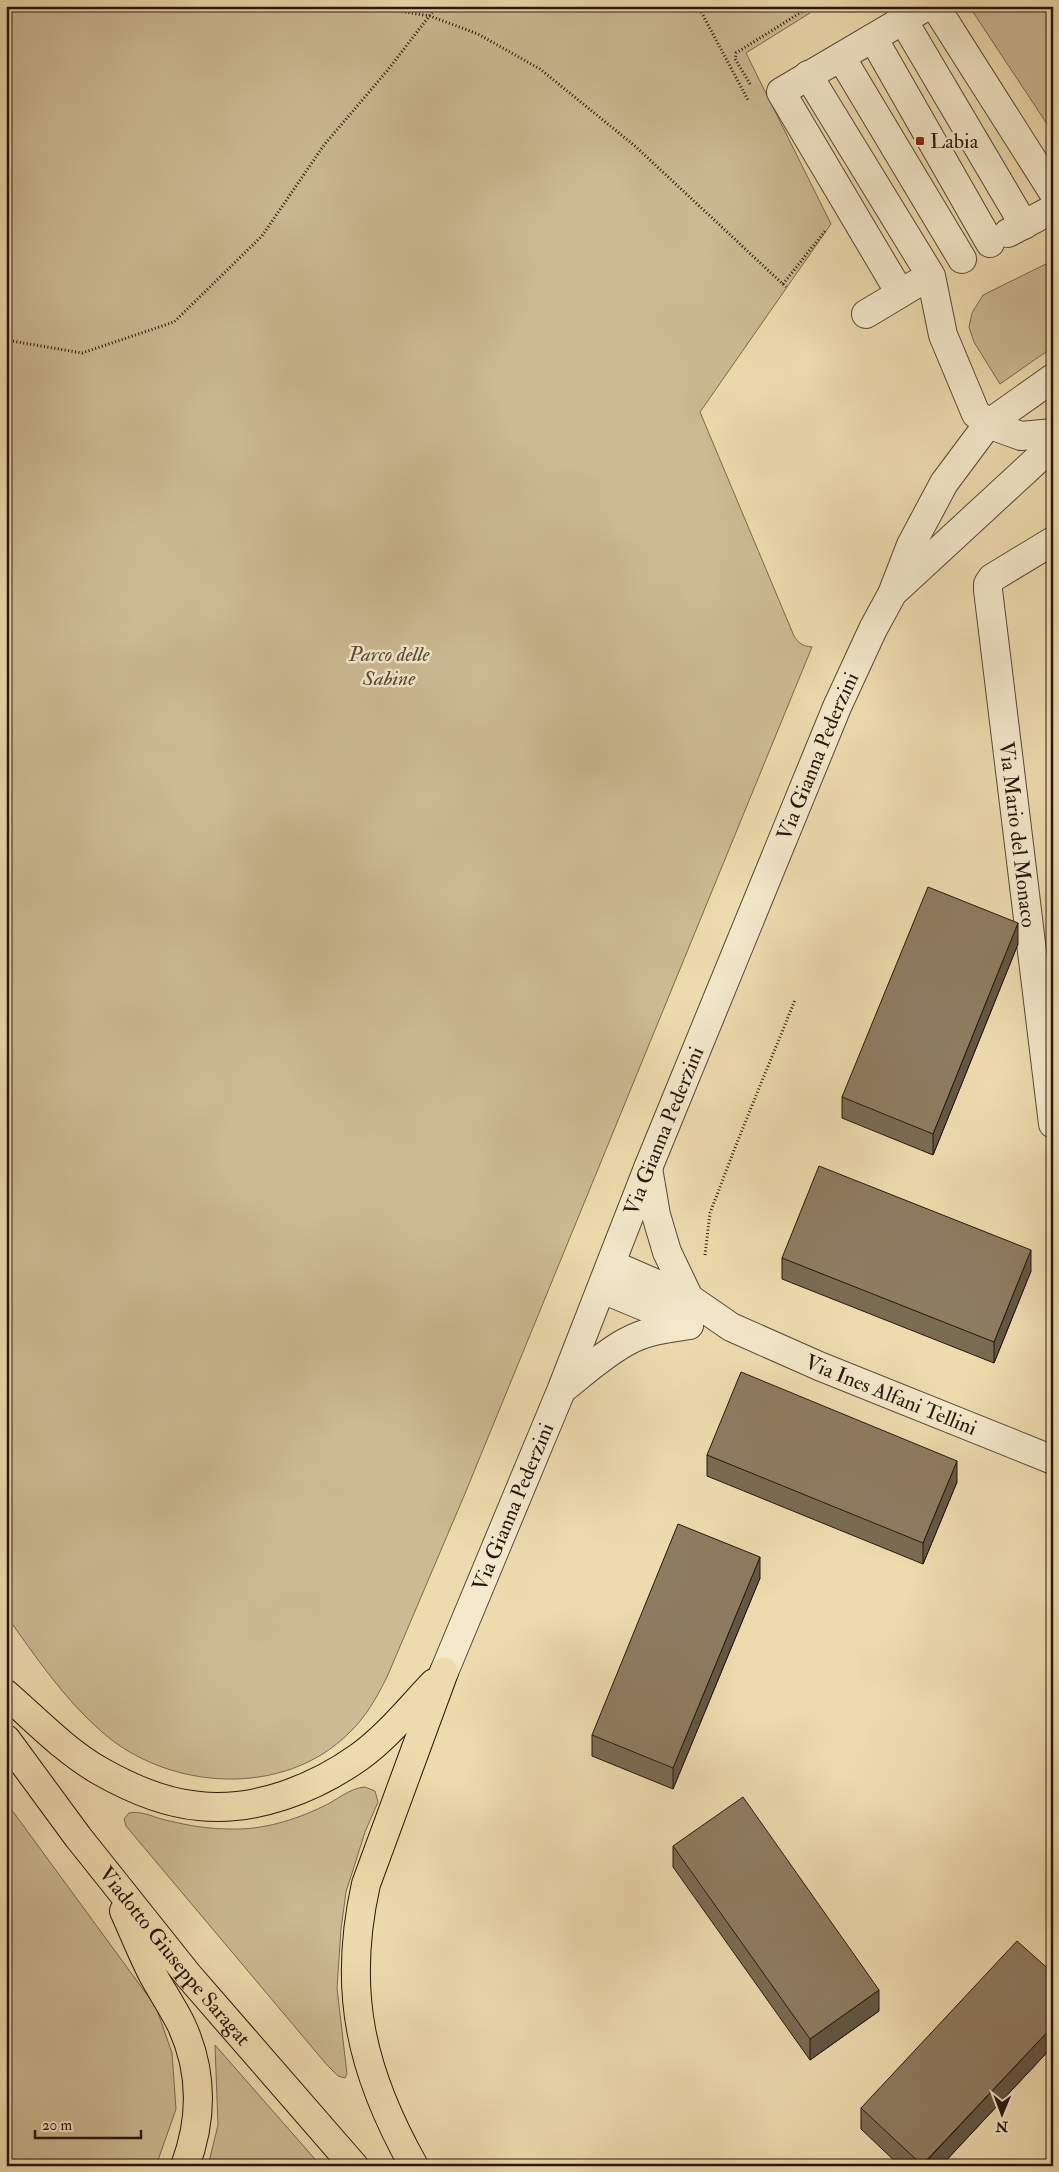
<svg xmlns="http://www.w3.org/2000/svg" width="1059" height="2172" viewBox="0 0 1059 2172" font-family="'IM FELL Double Pica',serif">
	<style>
		.green { fill: #cbba93; stroke: #796850 }
		.lines { fill: none; stroke-linecap: round; stroke-linejoin: round }
		.minor-casing { stroke: #584735; stroke-width: 30 }
		.major-casing { stroke: #27160d; stroke-width: 30 }
		.path { stroke: #27160d; stroke-width: 3; stroke-dasharray: 1 2.5; stroke-linecap: butt }
		.minor { stroke: #f3e8ca; stroke-width: 28 }
		.major { stroke: #eddbae; stroke-width: 28 }
		.wall { fill: #7a6b53; stroke: #27160d }
		.shaded-wall { fill: #635744; stroke: #27160d }
		.building { fill: #8e7c61; stroke: #27160d }
		.poi-dot { fill: #8f2418; stroke: #f3e8ca; stroke-width: 2 }
		.labels { text-anchor: middle; dominant-baseline: central; stroke-width: 5; stroke-linejoin: round; paint-order: stroke }
		.poi-label { font-size: 21px; fill: #27160d; stroke: #f3e8ca; text-anchor: start }
		.park-label { font-size: 21px; font-style: italic; fill: #584735; stroke: #f3e8ca }
		.street-label { font-size: 21px; fill: #27160d; stroke: #f3e8ca }
	</style>
	<rect width="100%" height="100%" fill="#eddbae"/>
	<filter id="stains"><feTurbulence type="fractalNoise" baseFrequency=".004" numOctaves="4"/><feColorMatrix values="0 0 0 0 .2 0 0 0 0 .09 0 0 0 0 .02 0 0 0 .5 -.17"/></filter>
	<radialGradient id="worn" r=".72"><stop offset=".6" stop-color="#630" stop-opacity="0"/><stop offset="1" stop-color="#630" stop-opacity=".3"/></radialGradient>
	<!-- green -->
	<path class="green" d="M6,6H821L746,53L831,224L700,412L794,636C799,643 802,646 812,647L464,1496L387,1677C377,1697 366,1717 349,1733C284,1798 169,1791 102,1732C64,1699 35,1656 6,1615Z
		M969,6H1053V133Z
		M1046,264H1053V347L1000,384L974,342L969,327L972,313L983,295Z
		M365,1787L375,1791L378,1802L365,1832L346,1892L341,1929L337,1988L347,2074L345,2078L338,2076L327,2065L126,1826L124,1819L129,1813C143,1810 156,1819 170,1821C190,1826 210,1829 231,1829C263,1830 295,1820 324,1806C337,1800 350,1788 365,1787Z
		M6,1802L156,2007L172,2053L176,2109L156,2166H6Z
		M215,2045L321,2166H208L218,2125Z"/>
	<g class="lines">
		<!-- minor casing -->
		<g class="minor-casing">
			<g id="minor">
				<path d="M935,6L1053,192"/>
				<path d="M903,20L1024,225"/>
				<path d="M873,38L990,243"/>
				<path d="M841,57L962,259"/>
				<path d="M808,75L931,276L943,335L976,414L996,427L1021,436L1053,433"/>
				<path d="M1008,233L1053,209"/>
				<path d="M900,293L781,92L927,6"/>
				<path d="M866,314L916,284"/>
				<path id="s1" d="M1053,541L992,578L988,584V590L1053,1124"/>
				<path d="M897,589L1053,445"/>
				<path d="M648,1168L656,1215L667,1252L689,1298"/>
				<path id="s2" d="M611,1264L689,1298L731,1327L819,1366L1053,1460"/>
				<path d="M602,1289L689,1325"/>
				<path d="M564,1388C584,1372 604,1354 626,1342C645,1331 668,1328 689,1325"/>
				<path id="s3" d="M444,1672L561,1391L648,1168L837,707L873,629L892,594L911,545L944,483L988,424L1053,378"/>
			</g>
		</g>
		<!-- major casing -->
		<g class="major-casing">
			<g id="major">
				<path d="M6,1694C36,1720 65,1751 100,1771C130,1788 164,1803 199,1806C255,1812 314,1789 359,1757C387,1737 410,1708 434,1683"/>
				<path id="s4" d="M6,1739L78,1837L188,1975L354,2166"/>
				<path d="M124,1911C134,1933 143,1956 154,1977C163,1993 173,2008 181,2024C203,2071 203,2118 185,2166"/>
				<path d="M414,2166C361,2072 342,1991 366,1884L444,1672"/>
			</g>
		</g>
		<!-- path -->
		<path class="path" d="M367,6L430,16L478,34L540,69L635,146L786,287
			M698,6L748,100
			M750,84L735,59L736,53L811,6
			M783,284L825,231
			M6,340L82,353L174,322L262,236L324,145L387,71L437,6
			M705,1255L710,1213L738,1140L795,1000"/>
		<!-- minor -->
		<use href="#minor" class="minor"/>
		<!-- major -->
		<use href="#major" class="major"/>
	</g>
	<!-- wall -->
	<path class="wall" d="M1018,944L933,1155L842,1118V1097Z
		M782,1258L1031,1271L994,1363L782,1279Z
		M707,1455L957,1482L923,1564L707,1476Z
		M760,1578L673,1789L592,1756V1735Z
		M673,1846L879,2011L810,2060L673,1867Z
		M1053,2046L941,2166H900L861,2129V2108Z"/>
	<!-- shaded-wall -->
	<path class="shaded-wall" d="M1018,923V944L933,1155V1134Z
		M1031,1250V1271L994,1363V1342Z
		M957,1461V1482L923,1564V1543Z
		M760,1557V1578L673,1789V1768Z
		M879,1990V2011L810,2060V2039Z
		M1053,2026V2046L941,2166H922Z"/>
	<!-- building -->
	<path class="building" d="M928,887L1018,923L933,1134L842,1097Z
		M819,1166L1031,1250L994,1342L782,1258Z
		M741,1372L957,1461L923,1543L707,1455Z
		M678,1524L760,1557L673,1768L592,1735Z
		M743,1797L879,1990L810,2039L673,1846Z
		M1017,1941L1053,1973V2026L922,2165L861,2108Z"/>
	<!-- markers -->
	<rect class="poi-dot" x="915" y="136" width="10" height="10" rx="2.5"/>
	<g class="labels">
		<!-- poi labels -->
		<g class="poi-label">
			<text x="930" y="141">Labia</text>
		</g>
		<!-- park labels -->
		<g class="park-label">
			<text x="389" y="654">Parco delle<tspan x="389" dy="24">Sabine</tspan></text>
		</g>
		<!-- street labels -->
		<g class="street-label">
			<text stroke="none"><textPath href="#s3" startOffset="989">Via Gianna Pederzini</textPath></text>
			<text stroke="none"><textPath href="#s1" startOffset="331">Via Mario del Monaco</textPath></text>
			<text stroke="none"><textPath href="#s3" startOffset="584">Via Gianna Pederzini</textPath></text>
			<text stroke="none"><textPath href="#s2" startOffset="310">Via Ines Alfani Tellini</textPath></text>
			<text stroke="none"><textPath href="#s3" startOffset="179">Via Gianna Pederzini</textPath></text>
			<text stroke="none"><textPath href="#s4" startOffset="275">Viadotto Giuseppe Saragat</textPath></text>
		</g>
	</g>
	<!-- margin -->
	<rect width="1059" height="2172" fill="none" stroke="#eddbae" stroke-width="25"/>
	<rect x="8" y="8" width="1044" height="2157" fill="none" stroke="#27160d" stroke-width="2.5"/>
	<rect x="12" y="12" width="1034" height="2147" fill="none" stroke="#27160d"/>
	<!-- north arrow -->
	<g transform="translate(1002 2114) rotate(181)" stroke="#f3e8ca" stroke-width="4" paint-order="stroke">
	<path d="M0-4L9 19L0 12L-9 19Z" fill="#27160d"/>
	<text y="-8" font-size="14" font-weight="bold" text-anchor="middle" fill="#27160d">N</text>
	</g>
	<!-- scale -->
	<path d="M35 2130v8h106v-8" fill="none" stroke="#27160d" stroke-width="2.5"/>
	<text x="42" y="2130" font-size="15" fill="#27160d" stroke="#f3e8ca" stroke-width="4" paint-order="stroke">20 m</text>
	<rect width="100%" height="100%" filter="url(#stains)"/>
	<rect width="100%" height="100%" fill="url(#worn)"/>
</svg>
